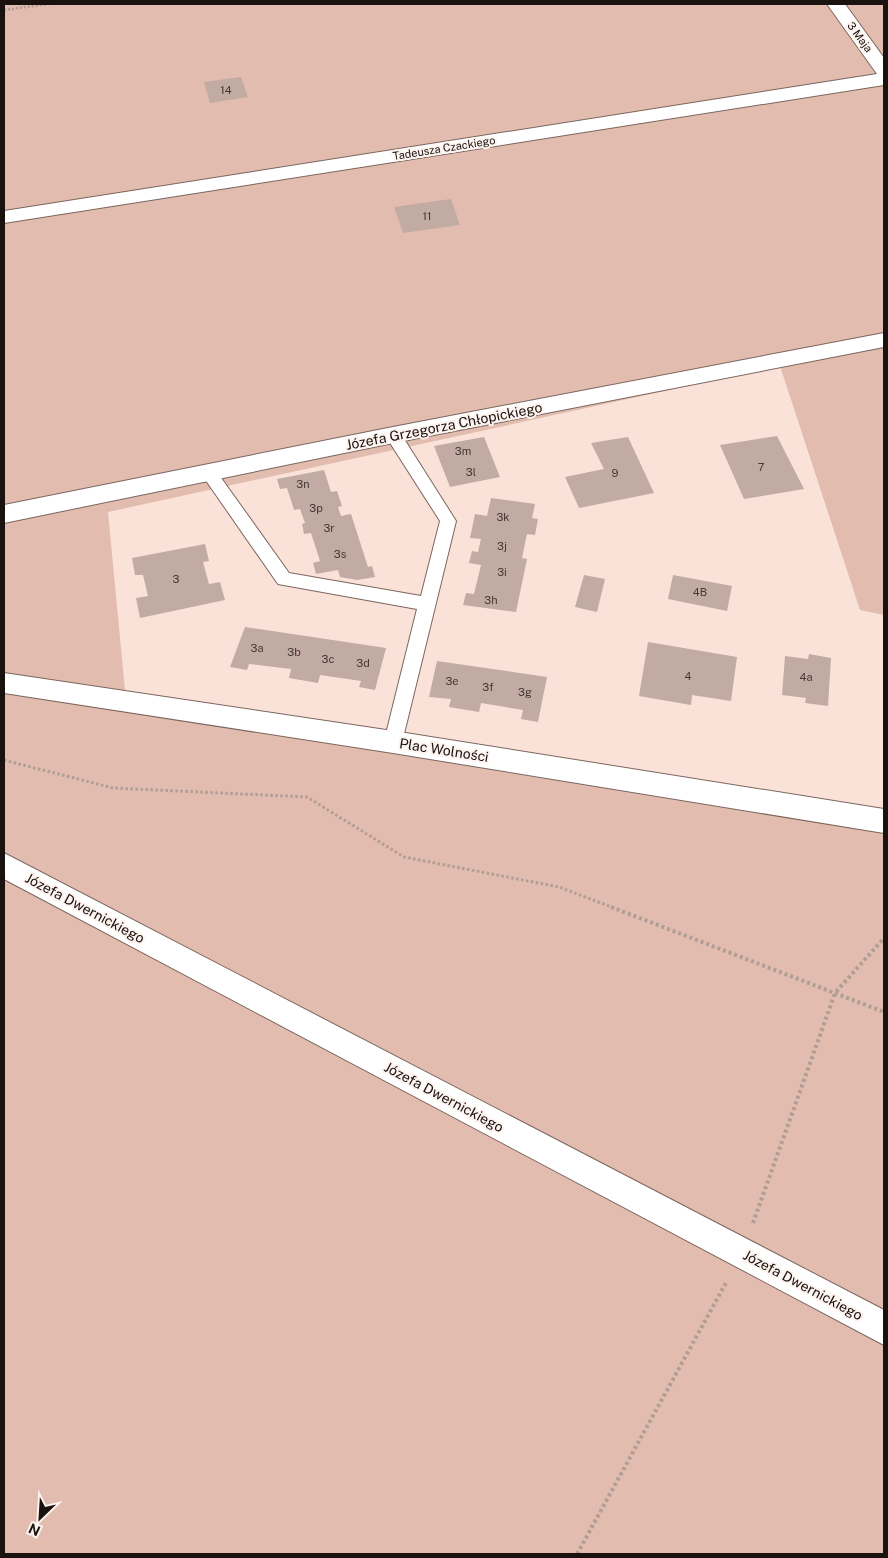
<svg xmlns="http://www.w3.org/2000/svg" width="888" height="1558" viewBox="0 0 888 1558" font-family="'Public Sans',sans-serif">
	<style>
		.green { fill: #e2bcae }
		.building { fill: #c2aba3 }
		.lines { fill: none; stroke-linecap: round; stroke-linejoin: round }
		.lane-casing { stroke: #7b665e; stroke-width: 2 }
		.street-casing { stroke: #7b665e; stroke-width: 2 }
		.path-far2 { stroke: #b09d96; stroke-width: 2.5; stroke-dasharray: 2 2; stroke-linecap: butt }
		.path-far1 { stroke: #b09d96; stroke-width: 3; stroke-dasharray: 2.5 2.5; stroke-linecap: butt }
		.path { stroke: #b09d96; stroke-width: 4; stroke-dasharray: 3 3; stroke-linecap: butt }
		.lane { fill: #fff; fill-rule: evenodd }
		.street { fill: #fff; fill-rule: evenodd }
		.labels { text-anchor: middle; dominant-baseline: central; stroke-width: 4; stroke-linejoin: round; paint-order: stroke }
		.far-street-label { font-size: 11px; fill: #1a120f; stroke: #fdf3ef }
		.number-label { font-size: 11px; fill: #443834 }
		.street-label { font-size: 14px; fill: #1a120f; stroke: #fdf3ef }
	</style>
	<rect width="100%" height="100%" fill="#fbe2d9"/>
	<!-- green -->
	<path class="green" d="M4,4H884V615L860,610L780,366L108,512L126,701L884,821V1554H4Z"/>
	<!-- building -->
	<path class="building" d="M241,77L248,97L210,103L204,82Z
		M451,199L460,225L403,233L394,207Z
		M777,436L804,489L744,499L720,445Z
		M484,437L500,477L450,487L434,446Z
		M628,437L654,493L579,508L565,477L604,469L591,443Z
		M324,470L331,492L337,491L342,506L338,507L341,516L351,514L368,567L372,566L375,577L357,580L340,577L338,570L316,574L313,563L320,561L311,533L304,534L302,524L305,523L300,509L294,510L287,488L280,489L277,479Z
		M491,498L535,504L532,518L538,519L535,535L527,534L522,558L527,559L516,612L463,605L466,593L474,594L481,565L469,563L472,551L478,552L481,539L470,538L475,514L487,516Z
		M205,544L209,561L203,562L209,584L220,582L225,600L140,618L136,598L148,596L143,575H135L132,558Z
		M584,575L605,579L597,612L575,607Z
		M673,575L732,586L727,611L668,599Z
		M245,627L386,648L375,690L359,687L361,681L320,675L318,683L289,678L291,669L249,664L247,670L230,667Z
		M648,642L737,657L731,701L692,695L691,705L639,696Z
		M809,654L831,658L828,706L805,703L806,698L782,695L785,656L808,659Z
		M437,661L547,677L538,722L521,719L523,710L481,703L479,712L449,707L451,699L429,697Z"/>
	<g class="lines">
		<!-- lane casing -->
		<g class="lane-casing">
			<path id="lane" d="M393,429L399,431L456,521L402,742L400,747L393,750L386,747L384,742L417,609L278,584L200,472L202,468L208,466L214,468L289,573L421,596L440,521L385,435L387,431Z"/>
		</g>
		<!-- street casing -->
		<g class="street-casing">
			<path id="street" d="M827,4H845L884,58V85L4,223V211L877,74Z
				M884,333V347L393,443L4,523V505L393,427Z
				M4,673L393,731L884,809V833L393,753L4,693Z
				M4,853L884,1310V1345L4,879Z"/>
		</g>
		<!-- path-far2 -->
		<path class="path-far2" d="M4,10L48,4"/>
		<!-- path-far1 -->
		<path class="path-far1" d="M4,760L113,788L307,797L404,857L559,887L614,908"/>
		<!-- path -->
		<path class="path" d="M611,907L884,1012
			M753,1223L835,993L884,938
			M577,1554L727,1281"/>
		<!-- lane -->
		<use href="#lane" class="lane"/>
		<!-- street -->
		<use href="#street" class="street"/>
	</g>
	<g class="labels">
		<!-- far-street labels -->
		<g class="far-street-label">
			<text transform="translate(860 37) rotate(54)">3 Maja</text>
			<text transform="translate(444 148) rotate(-9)">Tadeusza Czackiego</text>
		</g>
		<!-- number labels -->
		<g class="number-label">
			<text x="226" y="90">14</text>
			<text x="427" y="216">11</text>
			<text x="463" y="451">3m</text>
			<text x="761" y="467">7</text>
			<text x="471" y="472">3l</text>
			<text x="615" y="473">9</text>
			<text x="303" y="484">3n</text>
			<text x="316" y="508">3p</text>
			<text x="503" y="517">3k</text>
			<text x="329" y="528">3r</text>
			<text x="502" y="546">3j</text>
			<text x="340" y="554">3s</text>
			<text x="502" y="572">3i</text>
			<text x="176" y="579">3</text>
			<text x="700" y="592">4B</text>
			<text x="491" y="600">3h</text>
			<text x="257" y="648">3a</text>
			<text x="294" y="652">3b</text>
			<text x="328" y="659">3c</text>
			<text x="363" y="663">3d</text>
			<text x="688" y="676">4</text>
			<text x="806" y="677">4a</text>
			<text x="452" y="681">3e</text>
			<text x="488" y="687">3f</text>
			<text x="525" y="692">3g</text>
		</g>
		<!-- street labels -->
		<g class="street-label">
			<text transform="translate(444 426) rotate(-11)">Józefa Grzegorza Chłopickiego</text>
			<text transform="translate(444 750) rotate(9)">Plac Wolności</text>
			<text transform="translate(85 908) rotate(28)">Józefa Dwernickiego</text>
			<text transform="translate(444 1097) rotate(28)">Józefa Dwernickiego</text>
			<text transform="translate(803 1285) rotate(28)">Józefa Dwernickiego</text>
		</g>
	</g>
	<!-- border -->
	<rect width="888" height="1558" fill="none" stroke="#1a120f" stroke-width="10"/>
	<!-- north arrow -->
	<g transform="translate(40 1518) rotate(205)" stroke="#fdf3ef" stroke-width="4" paint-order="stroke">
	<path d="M0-4L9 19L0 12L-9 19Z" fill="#1a120f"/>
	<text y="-8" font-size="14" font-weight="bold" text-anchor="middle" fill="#1a120f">N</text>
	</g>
</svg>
